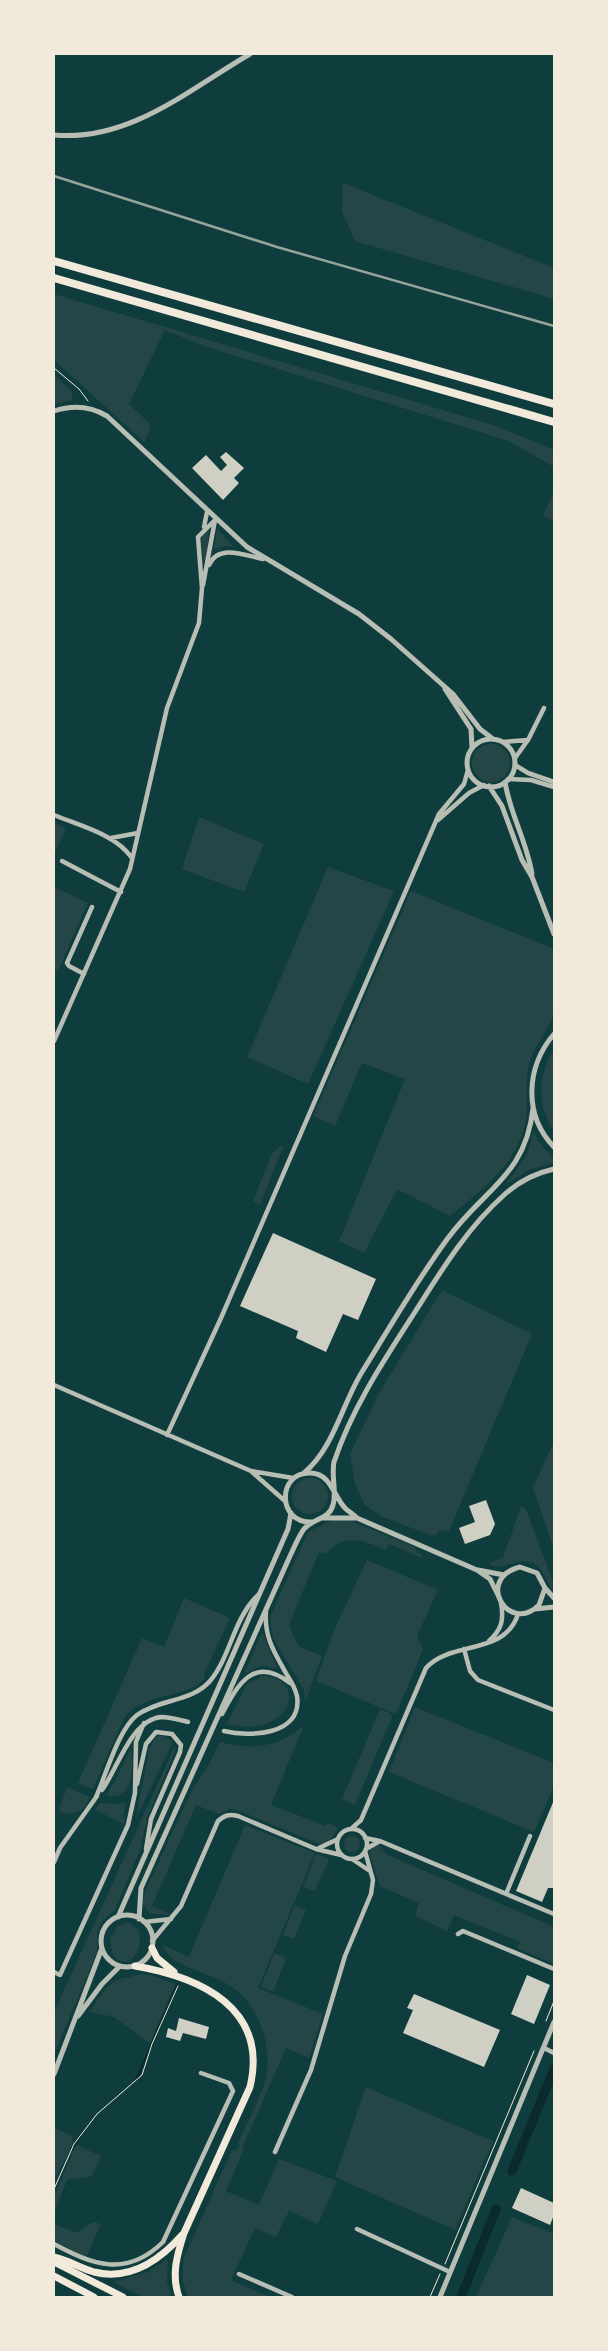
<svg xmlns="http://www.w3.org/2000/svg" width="608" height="2351" viewBox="0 0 608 2351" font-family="'Asap Condensed',sans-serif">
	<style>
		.green { fill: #244646 }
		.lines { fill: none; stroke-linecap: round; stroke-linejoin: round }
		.stream { stroke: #0a2a2b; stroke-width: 2.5 }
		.canal { stroke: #0a2a2b; stroke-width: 9 }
		.building { fill: #cfcfc3 }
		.path { stroke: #f1e9da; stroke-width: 1 }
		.minor { stroke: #b8beb3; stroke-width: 4.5 }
		.tertiary { stroke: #b8beb3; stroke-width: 5 }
		.trunk { stroke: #f1e9da; stroke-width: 7 }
		.motorway { stroke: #f1e9da; stroke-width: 8 }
		.rail { stroke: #97a49c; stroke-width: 2.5 }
	</style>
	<rect width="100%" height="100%" fill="#0f3d3e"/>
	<!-- green -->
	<path class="green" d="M343,183L554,268V299L355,241L342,211Z
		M54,294L496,426L554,450V467L509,441L201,345L165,330L129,404L148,422L151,429L144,442L54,360Z
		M54,374L72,392V400L54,404Z
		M554,491V521L543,516Z
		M209,530L207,558L203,561L201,538Z
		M217,530H218L234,547L225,546L214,549Z
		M472 763a19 19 0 1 1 38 0a19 19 0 1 1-38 0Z
		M199,817L264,844L244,892L182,869Z
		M54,822L66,829L55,853L54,852Z
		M328,867L394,891L308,1084L247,1057Z
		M54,887L88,903L58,971L54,969Z
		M411,891L554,949C554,968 559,1000 552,1018C546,1034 534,1045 530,1062C524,1081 529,1100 526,1119C519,1163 482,1189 450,1216L397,1189L364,1253L339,1241L405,1079L362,1063L335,1126L313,1116Z
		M554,1049V1131C536,1105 538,1075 554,1049Z
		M533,1132L542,1146L554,1159V1163L531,1169L505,1185L527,1155Z
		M281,1146L283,1147L260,1205L253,1201L272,1153Z
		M442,1290L532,1334L449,1531L440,1530L436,1535H430L383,1517L365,1505L355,1484L350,1454L380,1391Z
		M554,1441V1549L533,1488Z
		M292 1496a18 18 0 1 1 36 0a18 18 0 1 1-36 0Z
		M521,1506L526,1509L554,1585V1592C547,1584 545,1573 537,1566C520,1552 501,1575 489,1563L503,1558Z
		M333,1520H349L356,1523L415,1547L417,1553L422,1555V1558L389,1544L386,1550C365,1541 343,1532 326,1554L319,1552L289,1625L298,1646L322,1656L305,1703L304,1690L273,1638L270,1617L307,1534L309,1531Z
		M367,1560L438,1590L417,1636L423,1649L396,1714L316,1681L335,1628Z
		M184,1598L230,1618L205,1672L204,1680C181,1700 143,1692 124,1718L93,1789L78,1783L142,1638L164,1647Z
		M262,1632L277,1668L261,1666L244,1674Z
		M262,1676C307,1675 296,1740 227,1724L247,1684Z
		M415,1707L554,1763V1785L534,1832L389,1772Z
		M380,1709L390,1713L392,1717L355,1805L342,1799Z
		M304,1725L271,1805L326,1826L328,1823L338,1828L330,1841L321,1845L237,1810L230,1809L219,1814L196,1805L152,1906L173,1915L150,1914L142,1903L146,1889L193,1788L208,1766L220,1742C250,1750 280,1748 304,1725Z
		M159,1736H165L173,1742L136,1818L149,1749L155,1738Z
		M175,1746V1752L147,1818L140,1850L115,1910L103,1920L97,1932V1952L54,2055V2012Z
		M131,1748C134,1766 133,1803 106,1795L114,1783Z
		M67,1787L90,1797C85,1811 77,1815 63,1813L59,1810Z
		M125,1801L124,1824L95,1810L100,1803L120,1804Z
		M245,1825L315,1853L258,1988L323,2014L309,2058L286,2048L243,2146V2151L226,2191L259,2205L279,2159L337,2181L318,2224L289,2211L276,2237L255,2228L231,2280L270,2297H188L183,2281V2260L232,2150L236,2151L240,2145L238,2144C246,2124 261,2098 266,2077C272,2048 260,2008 236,1990C224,1981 211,1976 198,1971C184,1965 168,1961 163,1945L189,1957Z
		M344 1844a8 8 0 1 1 16 0a8 8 0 1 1-16 0Z
		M378,1844L388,1855L554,1927V1964L517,1948L520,1942L454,1915L447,1931L415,1916L419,1903L380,1886L369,1852Z
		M316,1854L329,1859L315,1891L303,1887Z
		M295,1905L306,1910L294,1939L283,1935Z
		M128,1922L138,1929C145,1946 131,1975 113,1955L110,1940L117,1926Z
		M274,1953L286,1958L273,1992L261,1987Z
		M140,1974L151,1975L175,1984L150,2043L114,2017L90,2012C97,2001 107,1982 120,1979C127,1977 133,1977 140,1974Z
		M366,2087L493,2141L455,2230L335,2177Z
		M54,2128L71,2135L73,2143L54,2182Z
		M76,2145L101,2156L92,2176L67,2180L54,2213V2196Z
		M512,2217L554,2234V2297H476Z
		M93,2222L101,2224L86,2258L54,2240V2224L76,2233Z
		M166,2260L168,2261L167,2281L172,2297H143L113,2282L148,2272Z"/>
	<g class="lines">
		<!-- stream -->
		<path class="stream" d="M136,2080L178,1984
			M72,2149L81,2135"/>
		<!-- canal -->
		<path class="canal" d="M512,2171L554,2069
			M461,2297L496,2209"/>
	</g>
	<!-- building -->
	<path class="building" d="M226,452L244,468L234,478L239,483L223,500L192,468L206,455L221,471L227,465L220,457Z
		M273,1233L376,1279L358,1320L343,1314L326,1352L296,1338L298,1331L240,1306Z
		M486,1500L495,1524L490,1535L465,1544L459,1528L475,1522L469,1506Z
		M554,1800V1888H548L542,1902L516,1891Z
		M527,1975L550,1985L534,2024L511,2014Z
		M414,1994L500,2030L484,2067L403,2033L413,2010L407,2008Z
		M179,2018L209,2027L206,2039L183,2033L180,2041L166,2037L168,2028L176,2031Z
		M521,2188L554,2203V2215L550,2225L512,2208Z"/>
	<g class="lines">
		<!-- path -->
		<path class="path" d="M54,368L79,389L88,401
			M546,2021L554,2001
			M54,2189L74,2144L97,2114L142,2075L152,2044L178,1986
			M445,2264L534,2051
			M430,2297L440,2274"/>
		<!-- minor -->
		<path class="minor" d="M204,527L207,512
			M209,565C219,543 246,556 263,559
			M203,585L215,520
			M503,742L528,740
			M515,758L528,740L544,708
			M515,765L528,773L554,782
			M508,779L531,780L554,787
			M54,815C80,826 115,834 132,858
			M438,820L469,793L484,785
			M111,838L138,833
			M62,861L121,892
			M84,974L69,966L67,963L92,907
			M54,1041L130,869L167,708L199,623L202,588L198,537L215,520
			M54,1385L251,1471L293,1478
			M167,1435L221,1318L439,814L464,784L468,770
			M251,1471L285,1501
			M489,1641C502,1629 504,1620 501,1603
			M464,1649L470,1671L478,1680L554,1710
			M222,1714C238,1684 254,1655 290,1683
			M224,1731C249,1737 303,1736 297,1696C295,1688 291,1681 287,1675C274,1652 264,1637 266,1611
			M137,1784L146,1744L156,1732L172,1734L181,1745L180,1752L151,1819L146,1849
			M102,1790C118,1768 131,1720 161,1717C170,1717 180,1720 188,1722
			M96,1797C106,1775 118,1730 137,1715C159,1699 192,1702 210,1681C231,1656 233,1619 258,1595
			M351,1829L361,1820L426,1668C451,1640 505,1656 518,1614
			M337 1844a15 15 0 1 1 30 0a15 15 0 1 1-30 0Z
			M365,1838L380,1841L554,1914
			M319,1848L338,1839
			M366,1849L380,1841
			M352,1859L370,1871
			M54,1862L60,1848L97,1796
			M506,1894L530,1836
			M144,1922L171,1919
			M458,1934L463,1931L554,1969
			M152,1941L181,1906L218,1821C225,1815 229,1814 238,1816L316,1849L341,1855
			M54,1972L60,1975L128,1825L135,1793L136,1742L144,1723
			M544,2048L554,2053
			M275,2152L311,2070L345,1956L371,1894L373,1880L365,1851
			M357,2229L450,2272
			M54,2244C93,2265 126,2278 163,2242L233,2091L229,2083L201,2073
			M239,2274L292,2297"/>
		<!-- tertiary -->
		<path class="tertiary" d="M54,135C129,142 188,90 250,54
			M54,411C72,405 90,406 107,416L247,547L359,614L391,639L453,694L480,729L493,739
			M445,689L471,729L472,748
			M467 763a24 24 0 1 1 48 0a24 24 0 1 1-48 0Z
			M505,782C510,814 527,842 532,874
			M489,786L502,806L522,860L532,877L554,934
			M554,1034C526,1067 523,1115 554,1147
			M304,1473C334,1448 342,1404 362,1372C390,1327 417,1280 448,1238C485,1188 526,1175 533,1108
			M323,1518H357
			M313,1522C276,1524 277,1471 311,1473C331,1474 333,1495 345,1508C348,1511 353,1514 357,1518L477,1570L490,1579L498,1595
			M478,1570L504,1575
			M545,1588L539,1605C509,1635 474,1579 520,1567L537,1573L545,1588L554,1598
			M535,1609L554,1607
			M101 1941a26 26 0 1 1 52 0a26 26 0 1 1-52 0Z
			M118,1917L288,1529L291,1513
			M139,1919L141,1888L290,1556C294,1548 298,1537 304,1529C313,1518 329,1520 333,1505C337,1492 331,1476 334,1462C352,1408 384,1360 415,1312C441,1271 467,1228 504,1195C518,1182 536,1173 554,1169
			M78,2016L102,1984L120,1966
			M54,2074L102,1948
			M440,2297L554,2022"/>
		<!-- trunk -->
		<path class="trunk" d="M152,1948L157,1958L174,1972
			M135,1966C200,1977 269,2008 250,2087L184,2233C177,2255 171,2275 179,2297
			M54,2257C68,2260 80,2268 94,2272C130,2281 159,2261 182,2235
			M54,2262L123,2297
			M54,2276L94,2297"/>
		<!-- motorway -->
		<path class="motorway" d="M54,261L554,404
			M54,278L554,422"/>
		<!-- rail -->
		<path class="rail" d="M54,176L277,247L554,326"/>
	</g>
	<!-- border -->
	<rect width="608" height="2351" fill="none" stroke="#f1e9da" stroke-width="110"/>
</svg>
